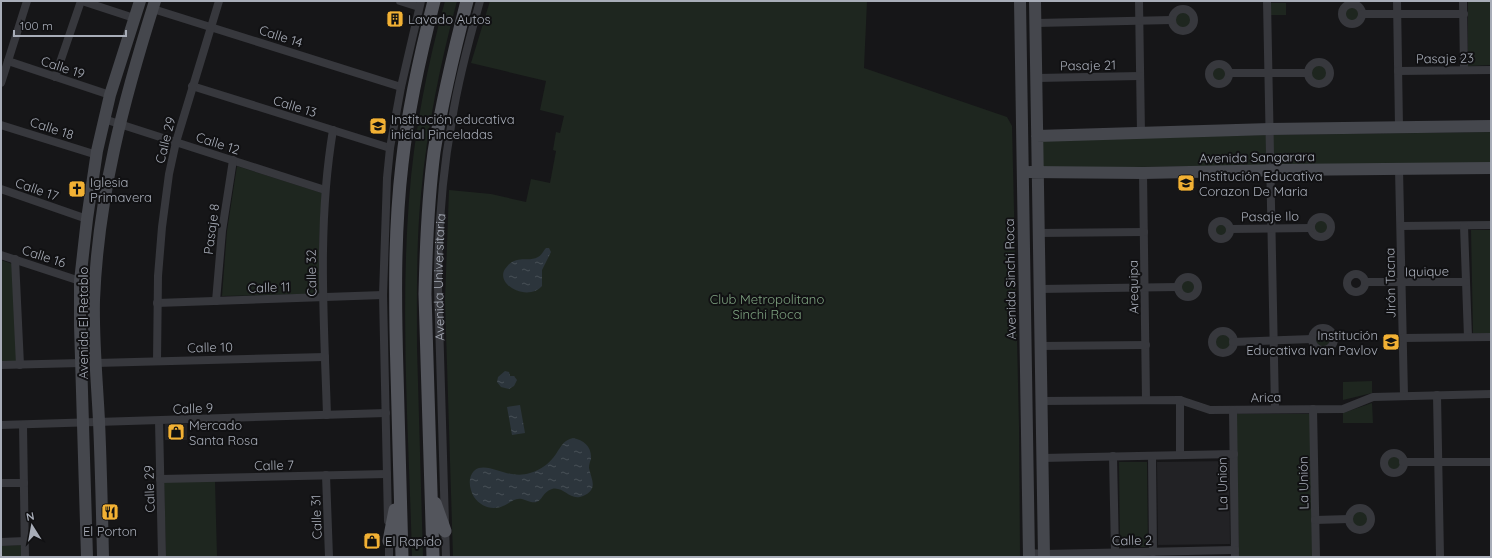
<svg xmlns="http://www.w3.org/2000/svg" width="1492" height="558" viewBox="0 0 1492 558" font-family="Quicksand,sans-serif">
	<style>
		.built { fill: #222225 }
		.green { fill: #1e261f }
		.water { fill: url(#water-ripples) }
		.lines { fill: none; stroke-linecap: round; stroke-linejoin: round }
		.street { stroke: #37383d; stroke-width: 8 }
		.secondary { stroke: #45474d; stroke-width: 12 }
		.primary { stroke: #53555c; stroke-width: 13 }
		.labels { text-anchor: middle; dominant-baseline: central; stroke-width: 4; stroke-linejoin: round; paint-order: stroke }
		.poi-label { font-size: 13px; fill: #a8adb8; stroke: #111113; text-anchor: start }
		.street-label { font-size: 13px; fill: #a8adb8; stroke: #111113 }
		.park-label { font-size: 13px; fill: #7fa381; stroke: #111113 }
	</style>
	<defs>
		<pattern id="water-ripples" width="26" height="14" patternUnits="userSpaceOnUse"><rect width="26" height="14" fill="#2c353c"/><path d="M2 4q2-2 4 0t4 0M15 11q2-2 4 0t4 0" fill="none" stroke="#485056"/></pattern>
	</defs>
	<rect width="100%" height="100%" fill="#161618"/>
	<!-- built -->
	<path class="built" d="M165,424H187V440H165Z
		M1229,461L1230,544L1158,545L1157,462Z"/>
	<!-- green -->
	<path class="green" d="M445,1H457C440,64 427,129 421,194C416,245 417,297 417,348C419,418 421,487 423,557H412C409,438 400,319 409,200C414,133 427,66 445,1Z
		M490,1H867L864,68L1007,117L1012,126L1019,426L1020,557H453L445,300L449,190L491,194L526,202L531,179L550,183L556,151L553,150L556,132L560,133L564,116L540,110L546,81L471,63Z
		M1468,1H1491V65L1468,66Z
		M1270,3H1286V15H1270Z
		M1344 14a8 8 0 1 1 16 0a8 8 0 1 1-16 0Z
		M1174 20a9 9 0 1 1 18 0a9 9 0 1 1-18 0Z
		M1311 73a8 8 0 1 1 16 0a8 8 0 1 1-16 0Z
		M1212 74a7 7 0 1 1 14 0a7 7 0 1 1-14 0Z
		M1491,132V163L1043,168L1042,138Z
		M237,166L322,193L319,243V294L222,296L227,231Z
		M1315 227a7 7 0 1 1 14 0a7 7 0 1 1-14 0Z
		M1214 230a7 7 0 1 1 14 0a7 7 0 1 1-14 0Z
		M1471,230H1491V333H1473Z
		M1,260L15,265L20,361L1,362Z
		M1180 287a8 8 0 1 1 16 0a8 8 0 1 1-16 0Z
		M1316 339a7 7 0 1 1 14 0a7 7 0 1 1-14 0Z
		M1215 342a8 8 0 1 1 16 0a8 8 0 1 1-16 0Z
		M1372,381V393L1343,400V382Z
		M1372,403L1373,423H1343V413Z
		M1236,414H1310L1313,557H1239Z
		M1385 462a8 8 0 1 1 16 0a8 8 0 1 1-16 0Z
		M1119,462H1147L1148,547H1120Z
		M215,481L217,557H166L164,482Z
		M1351 519a9 9 0 1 1 18 0a9 9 0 1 1-18 0Z
		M21,545V557H1V546Z"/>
	<!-- water -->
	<path class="water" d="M546,248H549L551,252L542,270V286C528,302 495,285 505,269C516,253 528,263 538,257C542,255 543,251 546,248Z
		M505,371L509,372L510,376H514L517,380L514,386L509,389L501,387L497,382L498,377Z
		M520,405L525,433L512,435L507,407Z
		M573,438C584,440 592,447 591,459C590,462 589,464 589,468C591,479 599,489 583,496C570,502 564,486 552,489C539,493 544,508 525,500C515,496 511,503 503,506C492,511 480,506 474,497C471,492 469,485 470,479C475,457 499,473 512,474C518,475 524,475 530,473C541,470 550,463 556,454C561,446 564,440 573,438Z"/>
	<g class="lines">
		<!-- street -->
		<g class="street">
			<path d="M82,1L134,18"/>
			<path d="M400,1L419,7"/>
			<path d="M1139,1L1141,134"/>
			<path d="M1267,1L1275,409"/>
			<path d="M1397,1L1399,127"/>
			<path d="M1463,1L1464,70"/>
			<circle cx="1352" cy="14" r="10"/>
			<circle cx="1183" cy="20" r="11"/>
			<path d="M153,9L401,87"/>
			<path d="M1362,14H1464"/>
			<path d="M1036,23L1172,20"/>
			<path d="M8,61L110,95"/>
			<circle cx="1319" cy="73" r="11"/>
			<circle cx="1219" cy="74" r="10"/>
			<path d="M1398,71L1491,70"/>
			<path d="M1229,73H1308"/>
			<path d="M55,77L81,1"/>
			<path d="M1037,78L1140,76"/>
			<path d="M1,83L27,1"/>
			<path d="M192,86L390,148"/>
			<path d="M104,119L325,190"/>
			<path d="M1,125L97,155"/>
			<path d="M1399,169L1404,396"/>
			<path d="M1143,173L1146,400"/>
			<path d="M1,189L87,219"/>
			<circle cx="1321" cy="227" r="10"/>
			<circle cx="1221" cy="230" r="9"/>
			<path d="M1401,226L1491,225"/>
			<path d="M1464,226L1468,337"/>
			<path d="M1230,229L1311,228"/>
			<path d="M1038,233L1144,232"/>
			<path d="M1,255L80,281"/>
			<path d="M15,259L20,365"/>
			<circle cx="1356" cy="283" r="9"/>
			<circle cx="1188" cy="287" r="10"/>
			<path d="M1365,282H1466"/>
			<path d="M1039,289L1178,287"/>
			<path d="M216,301L222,231L233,160"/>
			<path d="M157,303L383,295"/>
			<circle cx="1323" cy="339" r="11"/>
			<circle cx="1223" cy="342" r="11"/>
			<path d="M1403,338L1491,337"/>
			<path d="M1233,342L1312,339"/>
			<path d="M1040,346L1146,345"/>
			<path d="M157,361L158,276L162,227L169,174L176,142L219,1"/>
			<path d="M96,363L325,357"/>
			<path d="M1,365L81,363"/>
			<path d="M1437,395L1440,557"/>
			<path d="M1180,400V455"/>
			<path d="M1041,401L1180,400L1210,410L1343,409L1373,397L1491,394"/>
			<path d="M1313,409L1316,557"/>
			<path d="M1233,410L1235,557"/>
			<path d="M327,415C324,320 317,225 333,130"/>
			<path d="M159,421L162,557"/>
			<path d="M1,425L386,413"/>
			<path d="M23,425L25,557"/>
			<circle cx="1394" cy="463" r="10"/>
			<path d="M1113,456L1115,552"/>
			<path d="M1152,456L1153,552"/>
			<path d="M1042,458L1234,454"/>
			<path d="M1403,462H1491"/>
			<path d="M326,475L329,557"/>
			<path d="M160,479L387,474"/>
			<path d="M1,483H24"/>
			<circle cx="1360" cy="519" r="11"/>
			<path d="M1315,520L1349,519"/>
			<path d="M388,521L383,295L387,178L390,148L401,87L421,1"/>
			<path d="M389,536V557"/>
			<path d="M1,542L25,541"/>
			<path d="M1029,553L1044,554L1235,550"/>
			<path id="s1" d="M446,557L438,287C438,231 442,175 452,120C458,80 469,40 480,1"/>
		</g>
		<!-- secondary -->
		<path class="secondary" d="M1020,1L1029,557
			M1035,1L1044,557
			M1037,136L1270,129L1491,126
			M1030,172L1143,173L1278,170L1491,168
			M87,557L80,325V281L87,219L97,151L110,95L140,1
			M103,557C102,512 101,466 99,421C97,381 93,340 94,300C98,196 124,99 155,1"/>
		<!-- primary -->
		<path class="primary" d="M435,503L445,531
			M389,541L395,510
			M402,557C400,496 399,434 397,373C395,303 394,233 402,164C408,109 420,55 434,1
			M433,557L425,294C426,247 428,199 434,152C442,101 454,51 467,1"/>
	</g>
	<!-- icons -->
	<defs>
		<g id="building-square" transform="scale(0.9)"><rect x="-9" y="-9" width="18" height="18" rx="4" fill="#f2b134" stroke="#111113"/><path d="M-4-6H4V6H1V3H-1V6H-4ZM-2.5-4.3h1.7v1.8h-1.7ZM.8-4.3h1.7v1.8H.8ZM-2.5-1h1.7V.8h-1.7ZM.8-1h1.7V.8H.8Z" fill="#111"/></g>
		<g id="school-square" transform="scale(0.9)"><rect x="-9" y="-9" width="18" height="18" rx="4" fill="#f2b134" stroke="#111113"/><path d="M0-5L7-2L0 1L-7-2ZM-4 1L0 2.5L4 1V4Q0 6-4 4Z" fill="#111"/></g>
		<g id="church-square" transform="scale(0.9)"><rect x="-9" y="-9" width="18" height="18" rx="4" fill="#f2b134" stroke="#111113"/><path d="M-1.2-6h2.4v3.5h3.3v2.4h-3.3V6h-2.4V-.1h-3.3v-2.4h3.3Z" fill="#111"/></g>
		<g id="shop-square" transform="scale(0.9)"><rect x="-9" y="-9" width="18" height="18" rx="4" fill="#f2b134" stroke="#111113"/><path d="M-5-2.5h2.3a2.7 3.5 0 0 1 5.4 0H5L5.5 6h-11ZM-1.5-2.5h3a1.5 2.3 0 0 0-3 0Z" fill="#111"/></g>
		<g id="restaurant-square" transform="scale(0.9)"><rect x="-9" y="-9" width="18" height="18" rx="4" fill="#f2b134" stroke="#111113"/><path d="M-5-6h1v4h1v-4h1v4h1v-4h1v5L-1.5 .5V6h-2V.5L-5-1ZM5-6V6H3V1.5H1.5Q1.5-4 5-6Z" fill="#111"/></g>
	</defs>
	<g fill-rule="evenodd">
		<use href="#building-square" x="395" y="19"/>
		<use href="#school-square" x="378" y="126"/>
		<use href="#school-square" x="1186" y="183"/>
		<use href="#church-square" x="77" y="189"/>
		<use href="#school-square" x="1391" y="342"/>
		<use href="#shop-square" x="176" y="432"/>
		<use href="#restaurant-square" x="110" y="512"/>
		<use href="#shop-square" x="372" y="541"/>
	</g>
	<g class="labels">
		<!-- poi labels -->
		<g class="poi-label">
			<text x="408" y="19">Lavado Autos</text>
			<text x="391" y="119">Institución educativa<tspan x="391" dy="15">inicial Pinceladas</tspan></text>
			<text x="1199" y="176">Institución Educativa<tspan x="1199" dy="15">Corazon De Maria</tspan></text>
			<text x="90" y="182">Iglesia<tspan x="90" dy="15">Primavera</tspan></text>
			<text x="1378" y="335" text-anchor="end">Institución<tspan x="1378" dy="15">Educativa Ivan Pavlov</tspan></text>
			<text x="189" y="425">Mercado<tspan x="189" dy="15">Santa Rosa</tspan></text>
			<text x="110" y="531" text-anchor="middle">El Porton</text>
			<text x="385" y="541">El Rapido</text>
		</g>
		<!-- street labels -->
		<g class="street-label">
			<text transform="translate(281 36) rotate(18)">Calle 14</text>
			<text transform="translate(1445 58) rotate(-1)">Pasaje 23</text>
			<text transform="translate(1088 65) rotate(-1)">Pasaje 21</text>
			<text transform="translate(63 67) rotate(18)">Calle 19</text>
			<text transform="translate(295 106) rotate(17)">Calle 13</text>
			<text transform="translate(52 128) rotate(18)">Calle 18</text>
			<text transform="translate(165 140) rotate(-76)">Calle 29</text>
			<text transform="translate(218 143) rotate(18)">Calle 12</text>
			<text transform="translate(1257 157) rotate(-1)">Avenida Sangarara</text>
			<text transform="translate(37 189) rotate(19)">Calle 17</text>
			<text transform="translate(1270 216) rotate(-1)">Pasaje Ilo</text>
			<text transform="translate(211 229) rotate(-83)">Pasaje 8</text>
			<text transform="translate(44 256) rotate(18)">Calle 16</text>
			<text transform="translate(1427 271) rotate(-1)">Iquique</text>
			<text transform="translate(311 273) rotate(-91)">Calle 32</text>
			<text stroke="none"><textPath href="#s1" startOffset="280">Avenida Universitaria</textPath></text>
			<text transform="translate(1010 279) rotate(-91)">Avenida Sinchi Roca</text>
			<text transform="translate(1390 283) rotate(-91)">Jirón Tacna</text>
			<text transform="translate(269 287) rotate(-2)">Calle 11</text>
			<text transform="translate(1133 287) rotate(-91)">Arequipa</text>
			<text transform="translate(83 323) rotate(-90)">Avenida El Retablo</text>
			<text transform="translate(210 347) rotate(-1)">Calle 10</text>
			<text transform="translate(1266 397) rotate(-1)">Arica</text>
			<text transform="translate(193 408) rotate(-2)">Calle 9</text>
			<text transform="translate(274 465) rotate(-1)">Calle 7</text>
			<text transform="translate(1303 483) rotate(-91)">La Unión</text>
			<text transform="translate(1222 484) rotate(-91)">La Union</text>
			<text transform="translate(149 489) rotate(-92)">Calle 29</text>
			<text transform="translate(316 517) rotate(-92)">Calle 31</text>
			<text transform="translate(1132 540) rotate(-1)">Calle 2</text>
		</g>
		<!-- park labels -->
		<g class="park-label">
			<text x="767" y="299">Club Metropolitano<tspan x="767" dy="15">Sinchi Roca</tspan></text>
		</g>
	</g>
	<!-- border -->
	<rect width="1492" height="558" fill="none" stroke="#a8adb8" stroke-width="4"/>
	<!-- north arrow -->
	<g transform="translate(32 526) rotate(349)" stroke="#111113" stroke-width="3" paint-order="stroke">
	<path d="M0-3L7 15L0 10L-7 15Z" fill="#a8adb8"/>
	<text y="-6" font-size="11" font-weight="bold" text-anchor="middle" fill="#a8adb8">N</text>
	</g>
	<!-- scale -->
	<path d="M14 30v6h112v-6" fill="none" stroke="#a8adb8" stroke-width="2"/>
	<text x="20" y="30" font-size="12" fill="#a8adb8" stroke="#111113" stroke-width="3" paint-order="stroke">100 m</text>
</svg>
